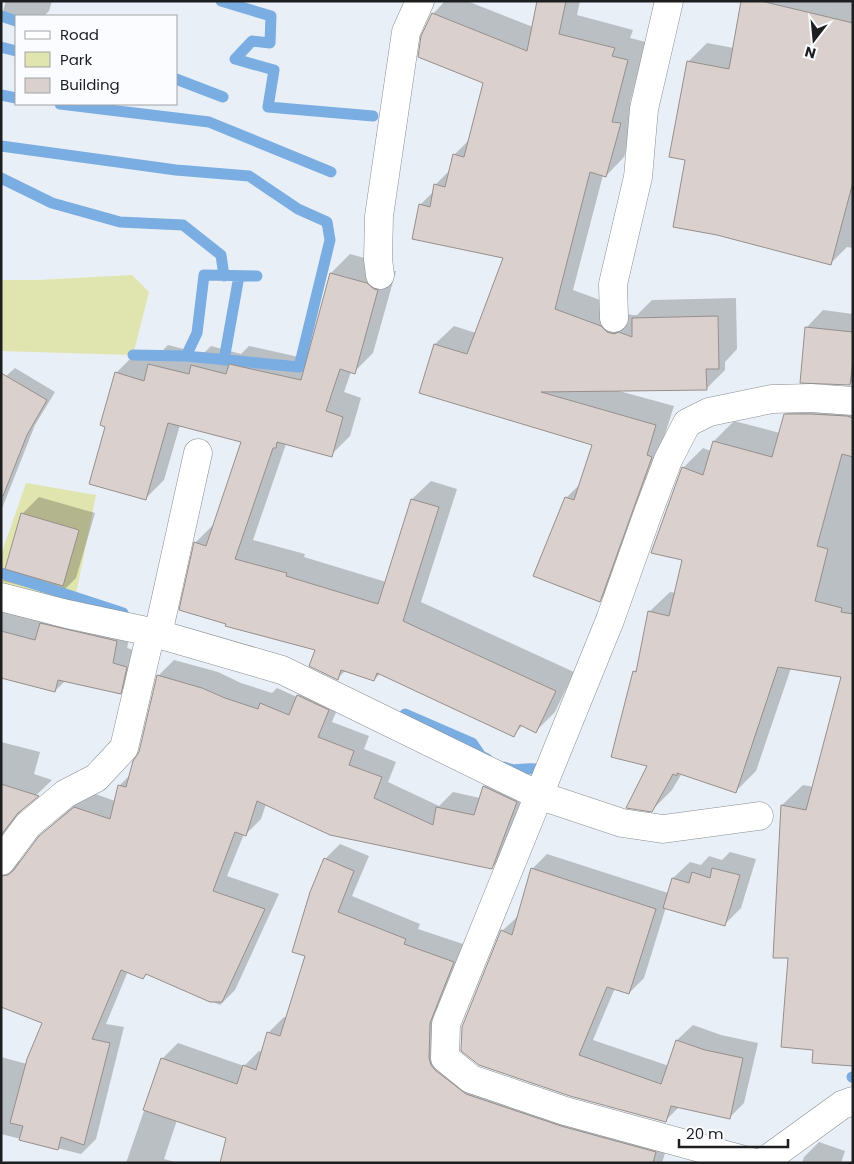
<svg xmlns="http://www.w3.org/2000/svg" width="854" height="1164" viewBox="0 0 854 1164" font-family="Poppins,sans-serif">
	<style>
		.green { fill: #e0e4af }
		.shadow { fill: #0003 }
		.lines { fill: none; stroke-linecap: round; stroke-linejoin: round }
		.stream { stroke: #7aade2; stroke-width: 11 }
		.building { fill: #dad1ce; stroke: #978f8b }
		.street-casing { stroke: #888d93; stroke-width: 29 }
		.street { stroke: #fff; stroke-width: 28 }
	</style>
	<rect width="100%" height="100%" fill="#e9eff6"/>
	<!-- green -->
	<path class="green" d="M132,275L149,292L133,355L1,351V280H38Z
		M26,483L96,495L73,609L1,589V555Z"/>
	<!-- shadow -->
	<path class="shadow" d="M6,1H52L49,11L44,16H16V23L1,18Z
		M445,1H467L533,27L538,1H580L577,15L633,30L630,38L646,42L630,103L639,105L624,157L606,176L603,175L573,290L619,307L626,314L633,315H637L652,300L736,298L737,349L725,362V370L706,389L619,391L674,406L618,582L599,601L566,498L581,483L594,444L435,344L454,326L476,333L504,257L420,205L434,191L435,185L450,170L454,155L470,139L485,83L433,14Z
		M743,1H853V248L847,247L831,263L687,159L688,62L707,43L734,48Z
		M350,254L386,264L393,271H396L373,353L354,372H351L344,392L361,398L350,436L331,455L286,444L253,540L305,554L304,557L386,582L412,499L431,481L457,489L421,602L574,672L555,712L536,731L523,725L513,735L381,673L374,680L346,670L338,678L317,649L195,543L215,523L243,441L180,425L164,480L145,499L107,426L116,373L135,354L154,359L168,345L203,354L211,346L241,354L249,346L308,359L331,273Z
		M823,310L853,314V381L850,384L801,381L807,327Z
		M15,368L55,392L35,425L1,511V390L6,376Z
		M805,395H853V1065L814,1048L789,957L775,956L782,805L803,785L814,787L842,676L791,668L756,771L736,791L682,773L672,790L652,810L649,765L634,672L638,668L649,612L670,592L676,593L683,559V468L703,448L711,451L714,441L734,421L780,433L785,415Z
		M39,497L95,513L76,578L59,595L3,581L22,514Z
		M1,587L132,626L127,648L141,652L135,677L120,692L65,681L55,691L1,677Z
		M174,660L218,672L241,683L272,693L277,688L297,697L313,680L343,695L332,722L369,736L364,749L396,762L388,782L439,806L453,792L480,798L484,786L500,771L532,787L507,853L491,868L266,804L261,819L246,834H244L227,876L279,894L235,990L220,1005L148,973L143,978L128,971L106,1024L124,1027L96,1139L81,1154L1,1134V1057L27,1064L43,1022L1,1005V848L15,861H22L40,837L56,821L90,792L115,801L119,786L131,774L140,752L158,676Z
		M1,742L40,752L34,774L52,780L26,805L3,835L1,841Z
		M340,844L369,856L352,896L420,924L418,929L469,946L444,1042L481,1079L670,1137L662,1163H222L228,1138L177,1120L164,1159L179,1163H126L162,1059L178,1043L244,1066L259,1051L263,1052L269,1032L284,1017L287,1018L307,956L325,859Z
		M730,852L756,859L741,908L724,925L666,907L644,978L629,993L615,988L593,1040L669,1066L677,1040L693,1025L721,1035L758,1043L744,1103L729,1118L679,1107L665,1121L570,1095L502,931L518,916L532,869L547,854L668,893L673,878L690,862L701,865L709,856L722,860Z
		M819,1142L845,1151L841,1163H802L804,1157Z"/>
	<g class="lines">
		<!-- stream -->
		<path class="stream" d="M221,1L271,16L270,43L252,41L235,59L274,70L268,107L373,116
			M1,16L16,21
			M1,47L16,51
			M176,79L223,97
			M1,95L16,98
			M60,104L209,122L331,172
			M1,146L176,170L249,176L298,209L327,222L330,240L299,367L186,356L133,355
			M1,178L52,203L120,222L183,225L221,255L224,276
			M186,356L197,333L204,275L257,276
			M224,360L239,276
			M1,573L123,613
			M405,714L472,743L481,756L487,759
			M504,767C518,773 521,767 536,769
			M852,1077H853"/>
	</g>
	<!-- building -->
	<path class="building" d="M537,1H566L559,34L615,48L612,56L628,60L612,122L621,123L606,177L590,172L555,309L601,326L607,332L614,334L619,332L632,337V318L718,316L719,369H706L707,390L541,392L656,425L647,455L652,457L600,602L533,576L565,497L574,500L592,445L419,393L434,344L467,354L503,258L412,239L419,204L430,207L434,184L445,187L453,154L464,157L483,83L418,57L421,36L432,13L527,51Z
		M741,1H761L853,23V182L831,265L717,235L673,227L685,160L669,157L687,61L729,69Z
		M330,273L367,283L374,289L378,290L355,374L340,369L326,411L343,417L332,457L277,442L276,448H273L235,559L287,573L286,576L378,604L411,499L439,507L403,621L556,691L536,733L520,725L514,737L377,673L374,681L341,670L338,680L309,666L315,650L225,626L226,624L179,610L194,542L206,546L241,442L168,423L146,500L89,484L105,427L100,425L115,372L144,381L148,364L189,374L191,365L226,374L229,364L301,380Z
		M805,327L853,332V361L850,385L800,383Z
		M1,373L47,400L27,435L3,496H1Z
		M784,414H811L847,416L853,418V457L842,454L817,546L828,549L815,601L842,608L841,612L853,614V1066L812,1063L813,1050L781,1047L788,958H773L781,805L806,810L841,677L778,667L736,793L677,773V776L673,774L652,812L626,808L647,766L611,757L633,671L636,672L648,611L669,616L682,560L651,553L682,467L703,475L713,441L772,457Z
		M21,513L79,530L63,586L5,569Z
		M40,623L117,641L113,663L127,667L121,694L58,680L55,692L1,678V631L35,640Z
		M157,675L202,688L225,698L258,709L260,703L289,715L297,695L329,710L318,737L354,751L349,765L382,777L374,798L433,825L436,807L474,815L483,786L517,802L492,869L330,835L257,801L246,836L235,832L213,891L265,909L222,1002H210L146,974L143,979L121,970L92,1039L110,1043L84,1145L61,1137L58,1150L19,1140L23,1126L10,1123L27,1059L42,1023L1,1007V876L8,875L13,871L39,836L74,807L110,819L118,785L126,787L133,761L139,752Z
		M1,784L39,796L18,813L1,835Z
		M324,858L354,871L338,912L406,939L404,944L454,962L430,1023L429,1058L431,1065L435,1070L466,1094L561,1126L656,1152L653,1163H220L226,1138L143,1110L161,1058L237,1084L243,1065L256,1070L267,1032L280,1036L305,956L292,952L310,892Z
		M531,868L656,909L629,994L607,987L579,1055L661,1084L676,1040L705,1050L743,1058L730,1119L671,1106L666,1122L570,1096L479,1065L461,1051L462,1027L501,930L512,935Z
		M712,868L740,875L725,926L663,908L672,878L689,883L692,872L710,878Z"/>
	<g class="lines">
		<!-- street casing -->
		<g class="street-casing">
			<path id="street" d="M380,275L378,259L379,216L406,32L420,1
				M614,318L613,284L638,177L644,109L669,1
				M1,597L67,614L151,632L282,670L538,795L622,823L663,829L759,816
				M158,634L198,453
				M1,861L28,825L65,794L96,778L124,748L151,632
				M755,1163L565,1111L471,1079L445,1058L446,1024L610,620L648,513L668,460L687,423L709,412L772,399L811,398L853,401
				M762,1163L842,1105L853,1101"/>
		</g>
		<!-- street -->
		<use href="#street" class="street"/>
	</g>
	<!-- border -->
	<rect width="854" height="1164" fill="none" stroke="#1c1e20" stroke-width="5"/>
	<!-- legend -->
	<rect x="15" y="15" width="162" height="90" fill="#fafcff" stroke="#a1a3a6"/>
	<rect x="25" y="31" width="25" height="8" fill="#ffffff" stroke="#a1a3a6"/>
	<text x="60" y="40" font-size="15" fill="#1c1e20">Road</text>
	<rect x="25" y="52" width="25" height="15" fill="#e0e4af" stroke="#a1a3a6"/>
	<text x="60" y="65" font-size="15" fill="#1c1e20">Park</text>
	<rect x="25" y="78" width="25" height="15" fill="#dad1ce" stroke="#a1a3a6"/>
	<text x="60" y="90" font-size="15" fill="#1c1e20">Building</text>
	<!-- north arrow -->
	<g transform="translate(814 40) rotate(196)" stroke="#fafcff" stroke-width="4" paint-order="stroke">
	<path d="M0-4L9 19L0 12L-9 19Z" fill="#1c1e20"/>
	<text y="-8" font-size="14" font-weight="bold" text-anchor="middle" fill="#1c1e20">N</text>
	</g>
	<!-- scale -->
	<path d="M679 1139v8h109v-8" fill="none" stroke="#1c1e20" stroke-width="2.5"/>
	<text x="686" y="1139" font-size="15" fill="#1c1e20" stroke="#fafcff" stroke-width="4" paint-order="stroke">20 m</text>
</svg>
